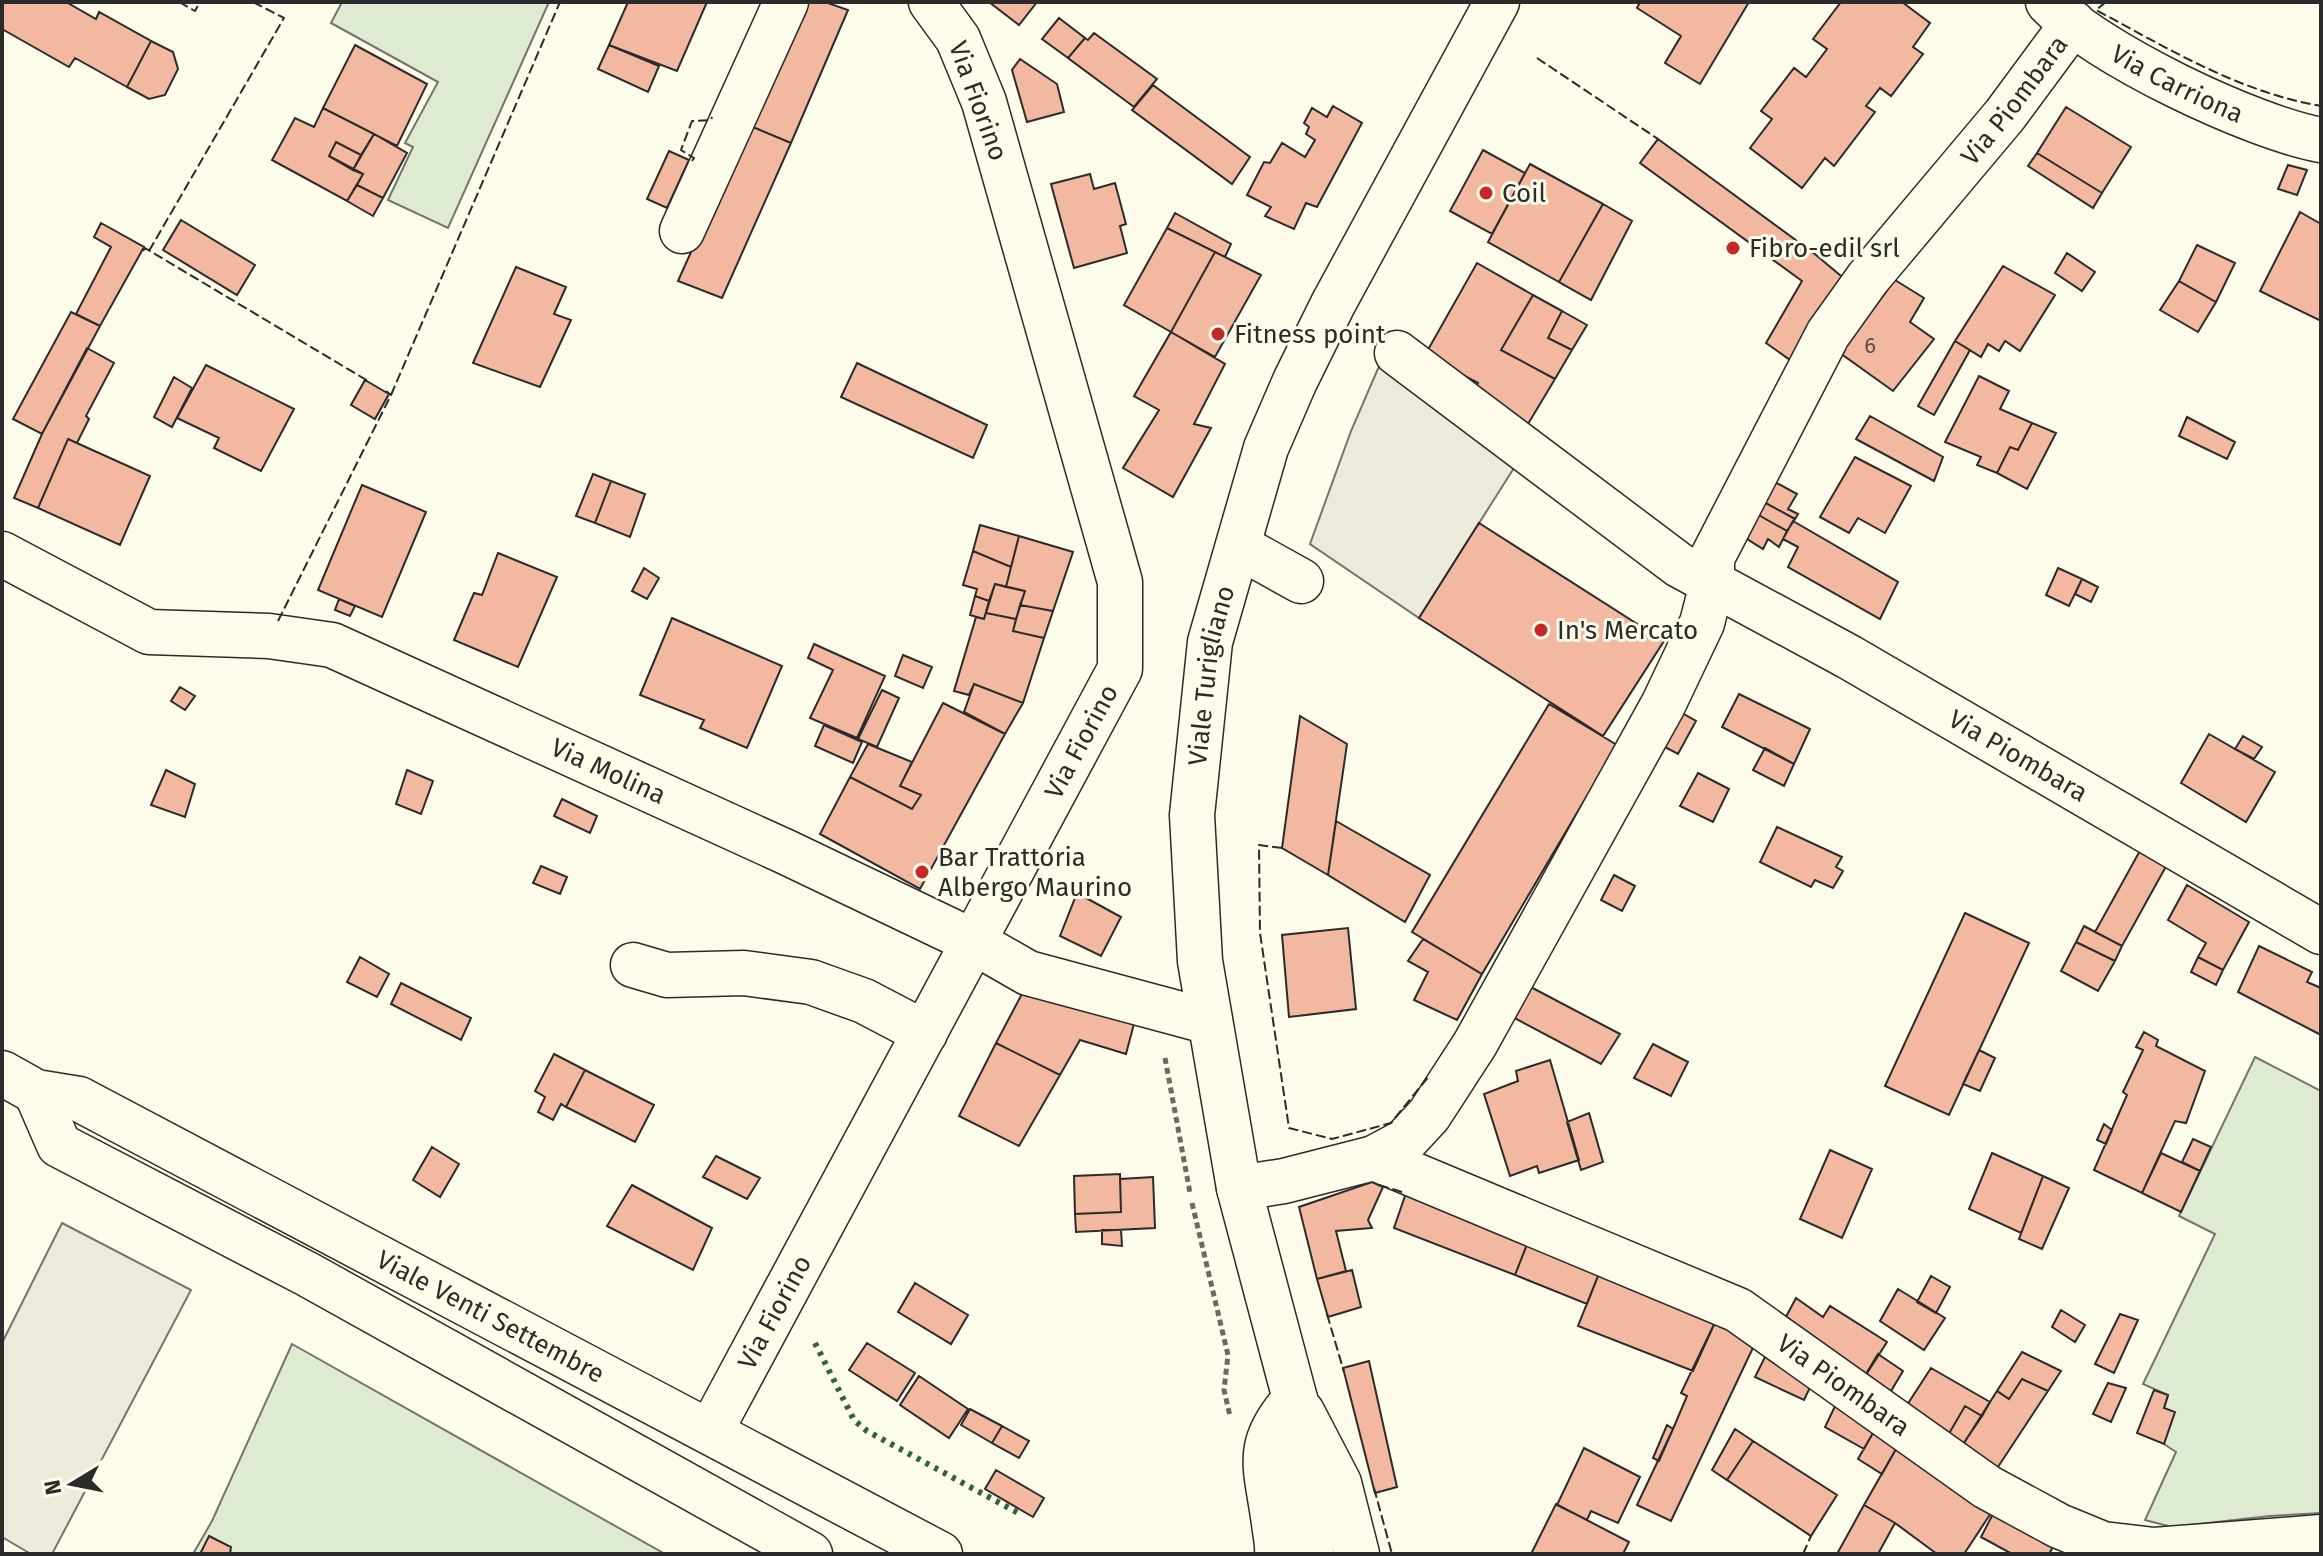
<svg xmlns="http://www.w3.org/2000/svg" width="2323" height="1556" viewBox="0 0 2323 1556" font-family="'Fira Sans',sans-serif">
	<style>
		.green { fill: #deebd1; stroke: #74746e; stroke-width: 2 }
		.parking { fill: #eceadb; stroke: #74746e; stroke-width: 2 }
		.building { fill: #f2b8a0; stroke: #2b2b2b; stroke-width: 2 }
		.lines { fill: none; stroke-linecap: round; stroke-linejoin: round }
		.minor-casing { stroke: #2b2b2b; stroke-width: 47 }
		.major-casing { stroke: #2b2b2b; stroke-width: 47 }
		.path { stroke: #6a6964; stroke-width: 5; stroke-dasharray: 6 4; stroke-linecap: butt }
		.minor { stroke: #fdfbea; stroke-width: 44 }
		.major { stroke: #fdfbea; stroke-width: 44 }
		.hedge { stroke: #34623c; stroke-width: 6; stroke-dasharray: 4 6; stroke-linecap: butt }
		.fence { stroke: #2b2b2b; stroke-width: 2; stroke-dasharray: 10 4; stroke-linecap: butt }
		.poi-dot { fill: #c62828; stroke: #fdfbea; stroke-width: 3 }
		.labels { text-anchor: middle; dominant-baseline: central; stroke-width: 6; stroke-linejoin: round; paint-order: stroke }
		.number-label { font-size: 22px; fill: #5d4e48 }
		.street-label { font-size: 26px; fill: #2b2b2b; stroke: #fdfbea }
		.poi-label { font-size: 26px; fill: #2b2b2b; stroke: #fdfbea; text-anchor: start }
	</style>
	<rect width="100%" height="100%" fill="#fdfbea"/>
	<!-- green -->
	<path class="green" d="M342,2H549L448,228L388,200L413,147L405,143L438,82L331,23Z
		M2255,1057L2321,1091V1513L2270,1516L2172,1527L2145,1520L2176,1452L2164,1444V1408L2168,1395L2143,1384L2215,1234L2179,1216Z
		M292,1344L665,1554H193L212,1521Z"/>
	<!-- parking -->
	<path class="parking" d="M1383,357L1519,460L1419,618L1310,544L1351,431Z
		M62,1223L191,1290L52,1554H31L2,1537V1343Z"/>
	<!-- building -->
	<path class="building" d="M2,2H66L96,19L99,12L151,41L127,87L75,58L69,67L2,29Z
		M628,2H707L677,71L609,45Z
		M802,2H825L848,10L791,143L748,125Z
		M989,2H1037L1019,25Z
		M1640,2H1749L1700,84L1665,63L1681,36L1637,8Z
		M1841,2H1902L1930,23L1913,47L1923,54L1891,96L1880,88L1866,106L1875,112L1834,166L1825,158L1802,188L1750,148L1772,119L1761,111L1794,68L1806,77L1827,49L1813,39Z
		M1059,18L1085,38L1068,58L1042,39Z
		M1094,33L1157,79L1134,107L1068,58L1085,38L1088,40Z
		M151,41L173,52L178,69L165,95L149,99L127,87Z
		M355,45L427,84L397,146L323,108Z
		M609,45L659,66L648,92L598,69Z
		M1020,59L1057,84L1064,112L1027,122L1012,70Z
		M1153,85L1250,157L1232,184L1132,110Z
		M1333,106L1362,123L1317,207L1306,203L1294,229L1265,216L1271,207L1247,195L1264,162L1270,163L1282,143L1305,157L1315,140L1306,134L1309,127L1304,123L1312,108L1327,117Z
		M2066,107L2131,147L2102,193L2037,153Z
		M323,108L374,134L361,155L336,142L329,156L363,174L347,201L272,160L295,118L314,127Z
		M748,125L791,143L722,298L678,281Z
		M374,134L407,153L383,198L357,185L363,174L353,170Z
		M1658,139L1816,255L1847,281L1793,362L1766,343L1802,281L1640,163Z
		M336,142L361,155L353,170L329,156Z
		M1483,150L1525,173L1492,234L1450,211Z
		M669,151L689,160L667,208L647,199Z
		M2037,153L2102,193L2093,208L2028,166Z
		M1530,164L1603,204L1559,282L1488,242Z
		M2288,165L2307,170L2297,195L2278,189Z
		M1090,174L1094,189L1115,183L1126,224L1120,226L1127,253L1074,268L1051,184Z
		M357,185L383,198L373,216L347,201Z
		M1603,204L1632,221L1591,300L1559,282Z
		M2300,212L2321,224V321L2260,291Z
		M1175,213L1231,244L1225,257L1167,228Z
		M181,220L255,265L237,295L163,250Z
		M101,223L144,247L100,326L76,314L111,247L94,237Z
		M1167,228L1215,252L1171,332L1124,305Z
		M2197,245L2235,263L2216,302L2179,281Z
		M1215,252L1261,275L1215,357L1171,332Z
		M2067,253L2095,272L2082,291L2055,273Z
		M1477,263L1533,295L1501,350L1555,379L1528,424L1472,393L1478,383L1425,355Z
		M2003,266L2055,295L2020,351L2005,341L1999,351L1988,344L1981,357L1955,341Z
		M516,267L566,287L554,314L571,320L540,387L473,363Z
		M1895,280L1924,298L1910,322L1934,339L1893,391L1840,353Z
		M2179,281L2216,302L2198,332L2160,310Z
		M1533,295L1562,311L1548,338L1572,350L1555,379L1501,350Z
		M1562,311L1587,325L1572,350L1548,338Z
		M71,312L100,326L42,434L13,419Z
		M1171,332L1225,364L1194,424L1211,428L1173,497L1123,468L1159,410L1134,396Z
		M1955,341L1970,350L1934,415L1918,406Z
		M87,348L114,363L86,416L89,419L77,443L68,439L38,508L14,498L42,434Z
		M857,363L987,425L973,458L841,397Z
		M206,365L294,409L261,471L214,448L219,438L177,418Z
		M1979,376L2009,391L2000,409L2032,423L2018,450L2010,447L1997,473L1977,465L1981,457L1945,442Z
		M174,377L192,388L172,427L154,417Z
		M365,380L389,394L375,419L351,405Z
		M1870,416L1943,457L1934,481L1856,439Z
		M2187,417L2235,442L2227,459L2179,436Z
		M2032,423L2056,433L2027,489L1997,473L2010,447L2018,450Z
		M68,439L150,476L120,545L38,508Z
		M1855,457L1911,486L1885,533L1858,518L1849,533L1820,517Z
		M593,474L611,481L595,523L576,516Z
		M611,481L645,494L630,537L595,523Z
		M1773,481L1797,494L1788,509L1798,514L1795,519L1762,501Z
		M362,485L426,512L382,617L318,590Z
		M1762,501L1795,519L1787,531L1755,513Z
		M1755,513L1787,531L1779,547L1768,539L1763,549L1744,537Z
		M1793,521L1898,582L1880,619L1788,567L1798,547L1783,539Z
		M1479,523L1664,641L1603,736L1419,618Z
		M980,525L1019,536L1011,567L973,551Z
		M1019,536L1073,552L1053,611L1020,605L1025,591L1006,587Z
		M973,551L1011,567L1006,587L995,584L989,601L975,596L977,589L963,585Z
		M498,553L557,577L518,667L454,640L474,593L482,595Z
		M644,568L659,578L647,599L632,591Z
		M2058,568L2082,579L2069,606L2046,595Z
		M2082,579L2098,587L2091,602L2075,594Z
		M995,584L1025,591L1016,619L986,613Z
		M975,596L989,601L984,619L970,615Z
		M339,599L355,606L350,616L335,610Z
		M1020,605L1053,611L1044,638L1013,631Z
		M986,613L1016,619L1013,631L1044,638L1023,703L974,684L969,695L954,691L976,617L984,619Z
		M672,618L782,666L747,748L700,728L704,720L640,695Z
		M814,644L885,676L857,738L810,718L833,670L808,658Z
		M903,655L932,667L923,688L895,676Z
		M974,684L1023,703L1005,734L964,712Z
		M180,687L195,696L185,710L171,701Z
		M882,690L899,698L877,747L858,739Z
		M1739,694L1810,729L1794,764L1722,727Z
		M943,703L1005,734L920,889L820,834L850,777L912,809L921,795L900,786Z
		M1549,704L1617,745L1482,974L1412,932Z
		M1682,713L1696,721L1678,754L1663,746Z
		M1300,716L1347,744L1328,875L1282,848Z
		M824,725L862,742L853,763L815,746Z
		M2209,734L2275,772L2246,822L2181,783Z
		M2243,736L2262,747L2254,759L2235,749Z
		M868,744L912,762L900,786L921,795L912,809L850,777Z
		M1765,748L1794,764L1784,786L1753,770Z
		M166,770L195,784L185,817L151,805Z
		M407,770L433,781L421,814L396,804Z
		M1698,773L1729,789L1713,822L1680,806Z
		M562,799L597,816L590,833L554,816Z
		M1336,821L1430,875L1405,922L1328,875Z
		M1777,827L1842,857L1836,867L1843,871L1833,888L1815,880L1811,887L1760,862Z
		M2142,847L2169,861L2122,946L2095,932Z
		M541,866L567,877L560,894L533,883Z
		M1614,875L1635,886L1622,911L1601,900Z
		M2187,885L2249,922L2223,970L2198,957L2206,943L2168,920Z
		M1077,893L1121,917L1101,956L1060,936Z
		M1965,913L2029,943L1949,1115L1885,1086Z
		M2084,926L2122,946L2115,961L2076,942Z
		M1348,928L1356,1009L1289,1017L1282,935Z
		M1423,939L1482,974L1457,1020L1414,1000L1428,972L1408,961Z
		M2076,942L2115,961L2098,991L2061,971Z
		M2259,946L2312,972L2307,982L2321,988V1035L2238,992Z
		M360,957L389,974L377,997L347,982Z
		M2198,957L2223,970L2216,985L2191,972Z
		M401,983L471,1018L461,1040L391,1004Z
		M1525,984L1620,1034L1601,1064L1507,1014Z
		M1024,990L1135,1020L1126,1054L1080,1040L1060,1075L996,1043Z
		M2144,1032L2158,1040L2156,1046L2205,1071L2186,1123L2175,1121L2142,1193L2094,1170L2127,1095L2123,1092L2143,1050L2136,1047Z
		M996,1043L1060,1075L1019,1146L959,1116Z
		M1653,1044L1688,1062L1671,1096L1634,1078Z
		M1979,1050L1995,1058L1980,1091L1963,1084Z
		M554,1054L585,1070L566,1107L561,1104L553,1120L538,1112L545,1097L535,1091Z
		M1550,1060L1579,1160L1539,1173L1537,1166L1510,1176L1484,1094L1518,1081L1516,1071Z
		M585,1070L654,1105L635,1142L566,1107Z
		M1589,1113L1603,1162L1581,1170L1567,1122Z
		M2104,1124L2112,1130L2106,1144L2097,1140Z
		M2193,1139L2211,1147L2200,1171L2182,1162Z
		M432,1147L459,1164L440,1197L413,1180Z
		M1830,1150L1872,1169L1842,1238L1800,1219Z
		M1992,1153L2043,1176L2021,1233L1969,1209Z
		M2161,1153L2200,1171L2181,1212L2142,1193Z
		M716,1156L760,1178L747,1199L703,1177Z
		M1120,1174L1121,1212L1075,1214L1074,1176Z
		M2043,1176L2069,1188L2042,1249L2019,1239Z
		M1153,1177L1155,1228L1076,1232L1075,1214L1121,1212L1120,1179Z
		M1372,1182L1383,1187L1368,1220L1372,1228L1336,1231L1346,1271L1317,1279L1299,1207Z
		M632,1185L712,1228L693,1270L607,1226Z
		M1406,1193L1528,1242L1515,1275L1394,1228Z
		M1102,1230H1121L1122,1246L1102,1244Z
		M1528,1242L1600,1271L1587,1304L1515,1275Z
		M1352,1270L1361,1307L1328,1317L1317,1279Z
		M1600,1271L1717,1318L1693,1371L1578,1326Z
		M1931,1276L1950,1287L1936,1313L1917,1302Z
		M915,1283L968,1315L951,1344L898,1312Z
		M1898,1289L1945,1318L1924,1350L1880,1321Z
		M1796,1298L1823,1317L1830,1306L1887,1342L1860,1384L1780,1328Z
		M2061,1310L2085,1325L2075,1342L2052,1327Z
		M2120,1314L2138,1320L2114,1373L2095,1364Z
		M1717,1318L1759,1335L1671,1521L1637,1505L1673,1429L1687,1396L1681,1393Z
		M867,1343L915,1373L897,1401L849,1370Z
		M1770,1347L1815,1377L1804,1400L1755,1377Z
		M2022,1352L2061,1371L2048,1391L2022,1379L2009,1399L1997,1391Z
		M1878,1354L1903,1371L1885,1401L1860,1384Z
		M1369,1361L1397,1487L1375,1493L1343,1368Z
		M1931,1368L1990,1402L1982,1416L1965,1406L1947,1437L1907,1405Z
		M919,1376L968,1409L949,1438L900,1405Z
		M2022,1379L2048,1391L1994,1473L1959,1451L1997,1391L2009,1399Z
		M2108,1383L2126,1388L2111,1422L2093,1414Z
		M2154,1390L2168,1395L2164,1408L2175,1412L2164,1444L2137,1433Z
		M1838,1400L1877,1426L1864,1449L1825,1427Z
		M1965,1406L1982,1416L1961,1447L1947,1437Z
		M970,1409L1002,1426L992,1443L961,1425Z
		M1667,1425L1673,1429L1659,1461L1653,1458Z
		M1002,1426L1029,1441L1019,1458L992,1443Z
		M1877,1426L1900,1442L1882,1474L1858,1459Z
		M1735,1429L1753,1441L1727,1480L1712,1470Z
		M1753,1441L1837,1495L1811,1536L1727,1480Z
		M1900,1442L1995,1507L1964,1554H1937L1895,1523L1864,1505Z
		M1584,1448L1640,1477L1618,1523L1591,1511L1587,1520L1557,1505Z
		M996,1470L1044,1498L1033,1517L985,1489Z
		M1556,1504L1629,1542L1623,1554H1531Z
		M1864,1505L1895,1523L1878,1554H1837Z
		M1995,1510L2056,1542L2049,1554H2012L1981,1537Z
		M209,1536L231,1547L230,1554H200Z"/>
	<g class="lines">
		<!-- minor casing -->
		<g class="minor-casing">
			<g id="minor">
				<path id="s1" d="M2048,2C2095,53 2253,128 2321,140"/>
				<path d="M682,231L786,2"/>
				<path id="s2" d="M1397,353L1679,565L1849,657L2321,932"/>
				<path d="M1238,546L1301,581"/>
				<path id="s3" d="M2,554L149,632L269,636L332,645L786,852L972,941L1028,973L1210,1022"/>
				<path d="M633,965L667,975L744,973L811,982L864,1001L925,1033"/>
				<path id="s4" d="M1374,1158L1738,1310L1987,1487L2059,1526L2103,1544L2154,1550L2321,1537"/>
				<path id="s5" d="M1239,1188L1284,1181L1374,1158L1404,1142L1429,1115L1475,1044L1663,705L1702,623L1712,584V558L1828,334L1868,278L2005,115L2073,23"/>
				<path id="s6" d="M710,1432L1120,669V582L984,102L958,39L931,2"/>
			</g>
		</g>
		<!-- major casing -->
		<g class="major-casing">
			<g id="major">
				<path id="s7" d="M2,1073L36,1092L79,1099L940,1554"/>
				<path d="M36,1092L59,1145L307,1274L810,1554"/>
				<path d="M1302,1412L1339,1483L1357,1554"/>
				<path d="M1277,1554C1278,1544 1275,1533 1274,1523C1266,1465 1253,1446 1295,1399"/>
				<path id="s8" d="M1312,1554L1301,1495L1295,1399L1239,1188L1200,961L1192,815L1210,642L1266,448L1295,381L1333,304L1497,2"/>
			</g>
		</g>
		<!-- path -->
		<path class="path" d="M1165,1058L1190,1193
			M1192,1203L1228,1355L1224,1390L1230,1416"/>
		<!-- minor -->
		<use href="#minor" class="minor"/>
		<!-- major -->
		<use href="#major" class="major"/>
		<!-- hedge -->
		<path class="hedge" d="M815,1343L854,1420L867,1431L1020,1514"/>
		<!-- fence -->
		<path class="fence" d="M179,2L195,11L200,2
			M2106,2L2096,10C2169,49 2239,92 2321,106
			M1537,58L1658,139
			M692,161L694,158L681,150L692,121L711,120L712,117
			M143,251L145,248L368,381
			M149,251L284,18L253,2
			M391,395L560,2
			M278,621L391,395L386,391
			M1282,848L1259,845L1260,933L1289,1128L1332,1139L1391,1123L1429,1076
			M1379,1185L1402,1192
			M1327,1314L1344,1372
			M1374,1488L1392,1554
			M1803,1554L1811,1536"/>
	</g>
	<!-- markers -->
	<g class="poi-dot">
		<circle cx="1486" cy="193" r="8"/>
		<circle cx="1733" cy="248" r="8"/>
		<circle cx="1218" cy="334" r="8"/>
		<circle cx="1541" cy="630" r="8"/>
		<circle cx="922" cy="872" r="8"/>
	</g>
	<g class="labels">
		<!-- number labels -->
		<g class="number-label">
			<text x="1870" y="345">6</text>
		</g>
		<!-- street labels -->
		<g class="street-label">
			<text stroke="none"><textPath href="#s1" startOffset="154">Via Carriona</textPath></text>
			<text stroke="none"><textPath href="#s5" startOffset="1390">Via Piombara</textPath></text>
			<text transform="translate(978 101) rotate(70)">Via Fiorino</text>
			<text stroke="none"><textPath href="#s8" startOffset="892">Viale Turigliano</textPath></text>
			<text stroke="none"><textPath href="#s6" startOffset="784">Via Fiorino</textPath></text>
			<text stroke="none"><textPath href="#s2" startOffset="742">Via Piombara</textPath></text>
			<text stroke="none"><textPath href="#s3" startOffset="654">Via Molina</textPath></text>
			<text stroke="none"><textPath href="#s6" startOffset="136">Via Fiorino</textPath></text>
			<text stroke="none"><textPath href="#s7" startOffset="548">Viale Venti Settembre</textPath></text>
			<text stroke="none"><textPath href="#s4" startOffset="524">Via Piombara</textPath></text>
		</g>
		<!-- poi labels -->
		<g class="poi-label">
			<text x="1502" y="193">Coil</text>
			<text x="1749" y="248">Fibro-edil srl</text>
			<text x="1234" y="334">Fitness point</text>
			<text x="1557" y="630">In's Mercato</text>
			<text x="938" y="857">Bar Trattoria<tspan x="938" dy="30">Albergo Maurino</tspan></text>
		</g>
	</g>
	<!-- border -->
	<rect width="2323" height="1556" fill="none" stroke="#2b2b2b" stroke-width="8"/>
	<!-- north arrow -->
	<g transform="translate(72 1484) rotate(260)" stroke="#fdfbea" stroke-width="6" paint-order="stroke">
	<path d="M0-6L14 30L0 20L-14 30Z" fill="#2b2b2b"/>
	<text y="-12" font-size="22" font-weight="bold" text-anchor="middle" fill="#2b2b2b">N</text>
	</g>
</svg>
